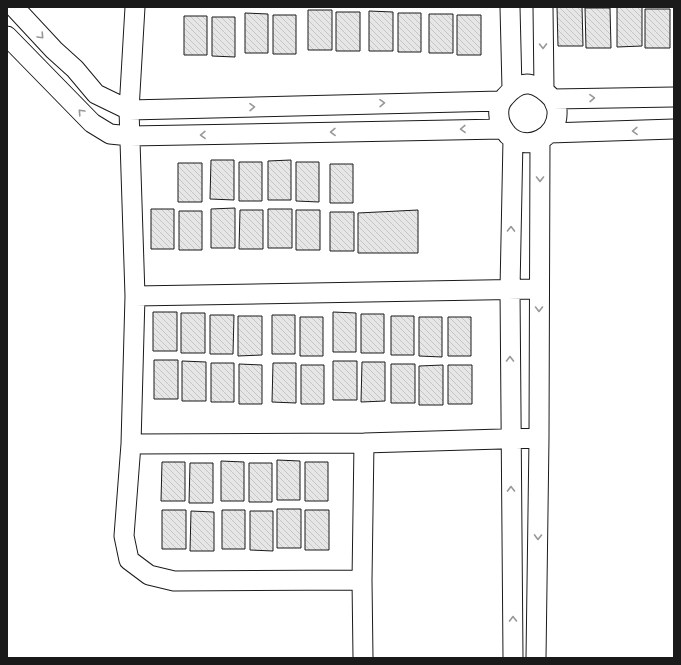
<svg xmlns="http://www.w3.org/2000/svg" width="681" height="665" viewBox="0 0 681 665" font-family="'Sofia Sans Condensed',sans-serif">
	<style>
		.building { fill: url(#building-back-hatch); stroke: #1a1a1a }
		.lines { fill: none; stroke-linecap: round; stroke-linejoin: round }
		.street-casing { stroke: #1a1a1a; stroke-width: 21 }
		.street { stroke: #fff; stroke-width: 19 }
		.oneway { stroke: #989898 }
	</style>
	<defs>
		<pattern id="building-back-hatch" width="6" height="6" patternUnits="userSpaceOnUse"><rect width="6" height="6" fill="#e6e6e6"/><path d="M-1 5l2 2M0 0l6 6M5-1l2 2" fill="none" stroke="#c5c5c5"/></pattern>
	</defs>
	<rect width="100%" height="100%" fill="#fff"/>
	<!-- building -->
	<path class="building" d="M557,7H582L583,46H558Z
		M617,7H642V46L617,47Z
		M585,8H610L611,48H586Z
		M645,9H670V48H645Z
		M308,10H332V50H308Z
		M369,11L393,12V51H369Z
		M336,12H360V51H336Z
		M245,13L268,14V53H245Z
		M398,13H421V52H398Z
		M429,14H453V53H429Z
		M273,15H296V54H273Z
		M457,15H481V55H457Z
		M184,16H207V55H184Z
		M212,17H235V57L212,56Z
		M211,160H234V200L210,199Z
		M291,160V200H268V161Z
		M239,162H262V201H239Z
		M296,162H319V202L296,201Z
		M178,163H202V202H178Z
		M330,164H353V203H330Z
		M235,208V248H211V209Z
		M151,209H174V249H151Z
		M268,209H292V248H268Z
		M240,210H263V249H239Z
		M296,210H320V250H296Z
		M418,210V253H358V213Z
		M179,211H202V250H179Z
		M330,212H354V251H330Z
		M153,312H177V351H153Z
		M333,312L356,313V352H333Z
		M181,313H205V353H181Z
		M361,314H384V353H361Z
		M210,315H234L233,354H210Z
		M272,315H295V354H272Z
		M238,316H262V355L238,356Z
		M391,316H414V355H391Z
		M300,317H323V356H300Z
		M419,317H442V357L419,356Z
		M448,317H471V356H448Z
		M154,360H178V399H154Z
		M182,361L206,362V401H182Z
		M333,361H357V400H333Z
		M362,362H385V401L361,402Z
		M211,363H234V402H211Z
		M273,363H296V403L272,402Z
		M239,364L262,365V404H239Z
		M391,364H415V403H391Z
		M301,365H324V404H301Z
		M443,365V405H419V366Z
		M448,365H472V404H448Z
		M277,460L300,461V500H277Z
		M221,461L244,462V501H221Z
		M162,462H185V501H161Z
		M305,462H328V501H305Z
		M190,463H213V503H189Z
		M249,463H272V502H249Z
		M277,509H301V548H277Z
		M162,510H186V549H162Z
		M222,510H245V549H222Z
		M305,510H329V550H305Z
		M191,511L214,512V551H190Z
		M250,511H273V551L250,550Z"/>
	<g class="lines">
		<!-- street casing -->
		<g class="street-casing">
			<path id="street" d="M14,7L54,50L75,69L96,94L129,110L501,101
				M135,7L129,110L135,296L131,444L124,536L129,560L149,575L174,581L362,580
				M510,7L512,89
				M543,7L544,89
				M7,36L92,123L110,134L130,136L502,129
				M553,99C554,103 557,107 557,111C559,137 527,153 508,135C503,129 499,124 499,116C498,109 500,102 505,97C522,77 537,82 553,99L674,97
				M549,133L674,129
				M513,139L510,289L513,658
				M135,296L539,289
				M131,444L364,443L539,438
				M363,658L362,580L364,443
				M536,658L539,438L540,140"/>
		</g>
		<!-- street -->
		<use href="#street" class="street"/>
	</g>
	<!-- one-way arrows -->
	<defs><path id="oneway-chevron" d="M-2-3.5L2.5 0L-2 3.5" fill="none" stroke-width="1.6" stroke-linecap="round" stroke-linejoin="round"/></defs>
	<g class="oneway">
		<use href="#oneway-chevron" transform="translate(41 36) rotate(47)"/>
		<use href="#oneway-chevron" transform="translate(543 46) rotate(89)"/>
		<use href="#oneway-chevron" transform="translate(592 98) rotate(-1)"/>
		<use href="#oneway-chevron" transform="translate(382 103) rotate(-1)"/>
		<use href="#oneway-chevron" transform="translate(252 107) rotate(-1)"/>
		<use href="#oneway-chevron" transform="translate(81 112) rotate(-133)"/>
		<use href="#oneway-chevron" transform="translate(463 129) rotate(179)"/>
		<use href="#oneway-chevron" transform="translate(635 131) rotate(178)"/>
		<use href="#oneway-chevron" transform="translate(333 132) rotate(179)"/>
		<use href="#oneway-chevron" transform="translate(203 135) rotate(179)"/>
		<use href="#oneway-chevron" transform="translate(540 179) rotate(90)"/>
		<use href="#oneway-chevron" transform="translate(511 229) rotate(-89)"/>
		<use href="#oneway-chevron" transform="translate(539 309) rotate(90)"/>
		<use href="#oneway-chevron" transform="translate(510 359) rotate(-90)"/>
		<use href="#oneway-chevron" transform="translate(511 489) rotate(-91)"/>
		<use href="#oneway-chevron" transform="translate(538 537) rotate(91)"/>
		<use href="#oneway-chevron" transform="translate(513 619) rotate(-91)"/>
	</g>
	<!-- border -->
	<rect width="681" height="665" fill="none" stroke="#1a1a1a" stroke-width="16"/>
</svg>
